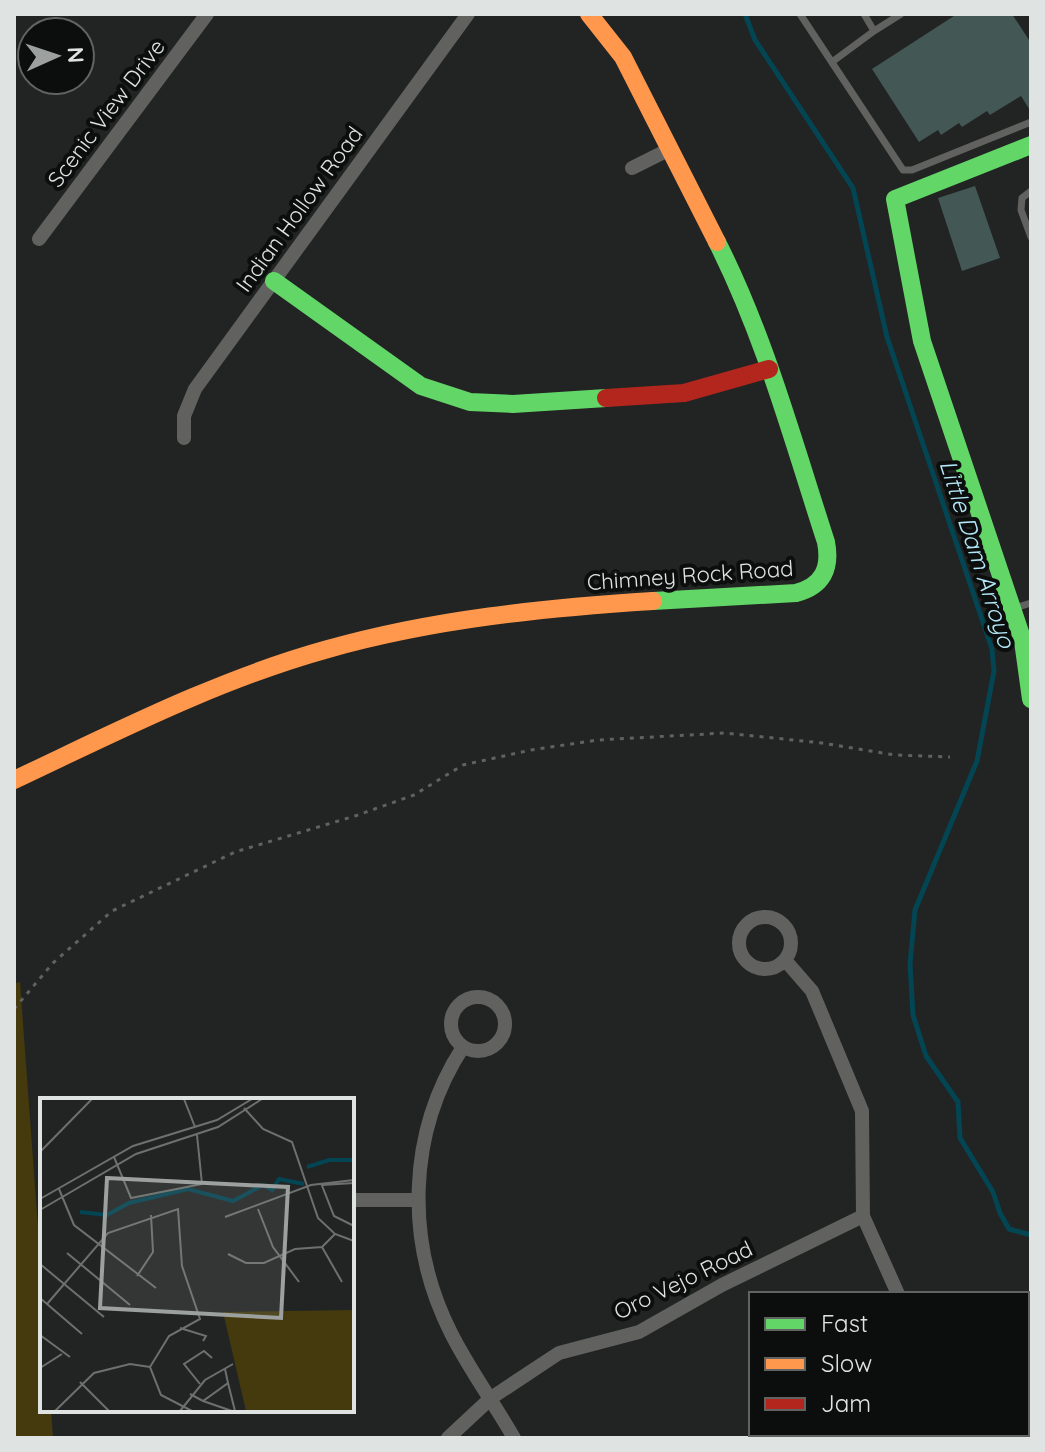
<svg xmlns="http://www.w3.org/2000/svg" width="1045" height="1452" viewBox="0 0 1045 1452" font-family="Quicksand,sans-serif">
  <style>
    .green { fill: #443a0d }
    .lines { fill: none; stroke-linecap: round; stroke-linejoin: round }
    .stream { stroke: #034553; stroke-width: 5 }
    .building { fill: #435755 }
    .path { stroke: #606160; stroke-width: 3; stroke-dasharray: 4 6; stroke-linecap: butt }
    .lane { stroke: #616160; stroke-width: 7 }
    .street { stroke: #616160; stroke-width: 14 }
    .fast { stroke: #63d668; stroke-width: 18 }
    .slow { stroke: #ff974d; stroke-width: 18 }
    .jam { stroke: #b3261e; stroke-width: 18 }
    .labels { text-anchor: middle; stroke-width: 8; stroke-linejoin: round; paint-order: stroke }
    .street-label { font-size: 22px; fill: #dfe3e1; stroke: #0b0e0c }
    .water-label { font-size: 24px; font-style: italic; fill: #b3e7f8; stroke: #0b0e0c }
    .inset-river { fill: none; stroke: #034553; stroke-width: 4 }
    .inset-road { fill: none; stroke: #6d706e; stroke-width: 2 }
    .view { fill: #9ca09e; fill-opacity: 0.15; stroke: #9ca09e; stroke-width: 4 }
    .inset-edge { fill: none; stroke: #dfe3e1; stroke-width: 4 }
  </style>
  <rect width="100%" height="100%" fill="#212422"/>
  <!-- green -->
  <path class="green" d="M 20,982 L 42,1282 L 42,1410 L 51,1410 L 53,1438 L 14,1438 L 14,984 Z"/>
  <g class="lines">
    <!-- stream -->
    <path class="stream" d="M 745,14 L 755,40 L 853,188 L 887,337 L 992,649 L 994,671 L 977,761 L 915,910 L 910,964 L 913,1015 L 926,1056 L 958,1102 L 960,1138 L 993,1192 L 1000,1213 L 1009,1229 L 1031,1235
      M 1027,1313 L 1031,1313
      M 1027,1336 L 1031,1339"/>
  </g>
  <!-- building -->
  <path class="building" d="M 957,14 L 1012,14 L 1031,43 L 1031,112 L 1021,96 L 990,115 L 987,111 L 962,127 L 959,123 L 941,135 L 938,130 L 919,142 L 872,69 Z
    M 975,186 L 1000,258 L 962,271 L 938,198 Z"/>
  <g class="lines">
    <!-- path -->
    <path class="path" d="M 14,1009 L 53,963 L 112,911 L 235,852 L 355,816 L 414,795 L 463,765 L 531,750 L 598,740 L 725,733 L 822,743 L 895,755 L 950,757"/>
    <!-- lane -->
    <path class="lane" d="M 800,14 L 903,170 L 912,170 L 1031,122
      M 874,31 L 901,14
      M 832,62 L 874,31 L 864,14
      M 1031,191 L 1022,198 L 1021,210 L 1031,237
      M 1015,608 L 1031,603"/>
    <!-- street -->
    <path class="street" d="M 632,168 L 670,149
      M 39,239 L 207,14
      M 184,438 L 184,416 L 195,389 L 468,14
      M739 943a26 26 0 1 1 52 0a26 26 0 1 1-52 0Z
      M 785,960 L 812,991 L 862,1111 L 863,1216 L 898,1294
      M451 1024a27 27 0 1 1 54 0a27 27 0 1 1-54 0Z
      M 463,1047 C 407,1133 405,1242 451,1333 C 469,1369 494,1403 514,1438
      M 352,1200 L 418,1200
      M 448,1438 L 491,1398 L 559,1353 L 639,1332 L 722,1285 L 863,1216
      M 977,1438 L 982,1435"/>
    <!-- fast -->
    <path class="fast" d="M 1031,145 L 895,199 L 922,341 L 1023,641 L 1031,699
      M 274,281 L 421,386 L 470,402 L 513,404 L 606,398
      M 653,601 L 796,593 C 823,586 831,568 826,542 C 793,441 765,337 717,242"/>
    <!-- slow -->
    <path class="slow" d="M 589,14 L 623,57 L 717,242
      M 14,780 C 116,732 219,679 328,649 C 434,619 544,608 653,601"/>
    <!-- jam -->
    <path class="jam" d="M 606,398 L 684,393 L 769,369"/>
  </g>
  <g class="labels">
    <!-- street labels -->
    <g class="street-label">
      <text transform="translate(106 113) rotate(-53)" y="8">Scenic View Drive</text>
      <text transform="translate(299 209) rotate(-54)" y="8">Indian Hollow Road</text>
      <text transform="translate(690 575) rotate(-4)" y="8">Chimney Rock Road</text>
      <text transform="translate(683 1280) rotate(-26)" y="8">Oro Vejo Road</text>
    </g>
    <!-- water labels -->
    <g class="water-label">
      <text transform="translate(977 554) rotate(72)" y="8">Little Dam Arroyo</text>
    </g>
  </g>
  <!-- overview -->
  <g transform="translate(40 1098)">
    <rect width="314" height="314" fill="#212422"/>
    <path d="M 314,212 L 314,313 L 206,313 L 183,214 Z" fill="#443a0d"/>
    <path class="inset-river" d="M 267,69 L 289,62 L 314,62M 40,114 L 67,117 L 89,105 L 148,91 L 193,103 L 223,87 L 232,92 L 239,81 L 264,86"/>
    <path class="inset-road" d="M 144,1 L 155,29M 204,10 L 223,31 L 252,44 L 278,120 L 295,136 L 314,143M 0,54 L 52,1M 74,59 L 91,100 L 162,86 L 157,37M 281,85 L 294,118 L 314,128M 282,87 L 314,85M 19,91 L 34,127 L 116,190M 0,101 L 93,48 L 177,22 L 212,1M 218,111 L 233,149 L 259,184M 0,112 L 96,56 L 178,29 L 222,1M 185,119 L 271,87 L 314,82M 282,149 L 302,184M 27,155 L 90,207M 194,159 L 188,156 L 206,165 L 224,165 L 255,151 L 282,149 L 295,136M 0,166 L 64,219M 97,178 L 113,154 L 111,117M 0,200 L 42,236M 7,206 L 68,135 L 138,111 L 142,168 L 160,221 L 129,238 L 110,269 L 121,297 L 152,313M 140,230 L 166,238 L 163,243M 0,237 L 30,259M 0,270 L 22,256M 40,284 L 69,313M 188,285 L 195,313M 160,286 L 144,266 L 164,253 L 172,260M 150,296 L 163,303 L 188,285 L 185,271M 163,303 L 192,313M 15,313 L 54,275 L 90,266 L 110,269M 140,313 L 165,282 L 193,266"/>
    <path class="view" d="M 67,80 L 248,89 L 241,220 L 60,210 Z"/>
    <rect width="314" height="314" class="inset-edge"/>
  </g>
  <!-- border -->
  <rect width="1045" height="1452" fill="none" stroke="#dfe3e1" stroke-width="32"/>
  <!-- legend -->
  <rect x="749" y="1292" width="280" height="144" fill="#0b0e0c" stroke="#606361" stroke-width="2"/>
  <rect x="765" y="1318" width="40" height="12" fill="#63d668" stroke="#606361" stroke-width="2"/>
  <text x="821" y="1332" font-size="24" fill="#dfe3e1">Fast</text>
  <rect x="765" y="1358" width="40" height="12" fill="#ff974d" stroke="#606361" stroke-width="2"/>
  <text x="821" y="1372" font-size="24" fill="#dfe3e1">Slow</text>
  <rect x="765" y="1398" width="40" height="12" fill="#b3261e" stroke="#606361" stroke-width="2"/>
  <text x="821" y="1412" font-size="24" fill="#dfe3e1">Jam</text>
  <!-- north arrow -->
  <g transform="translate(56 56) rotate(87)"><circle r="38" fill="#0b0e0c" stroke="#606361" stroke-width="2"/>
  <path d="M0-6L14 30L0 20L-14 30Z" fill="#9ca09e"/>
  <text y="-12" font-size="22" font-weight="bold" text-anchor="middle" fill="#dfe3e1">N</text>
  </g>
</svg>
